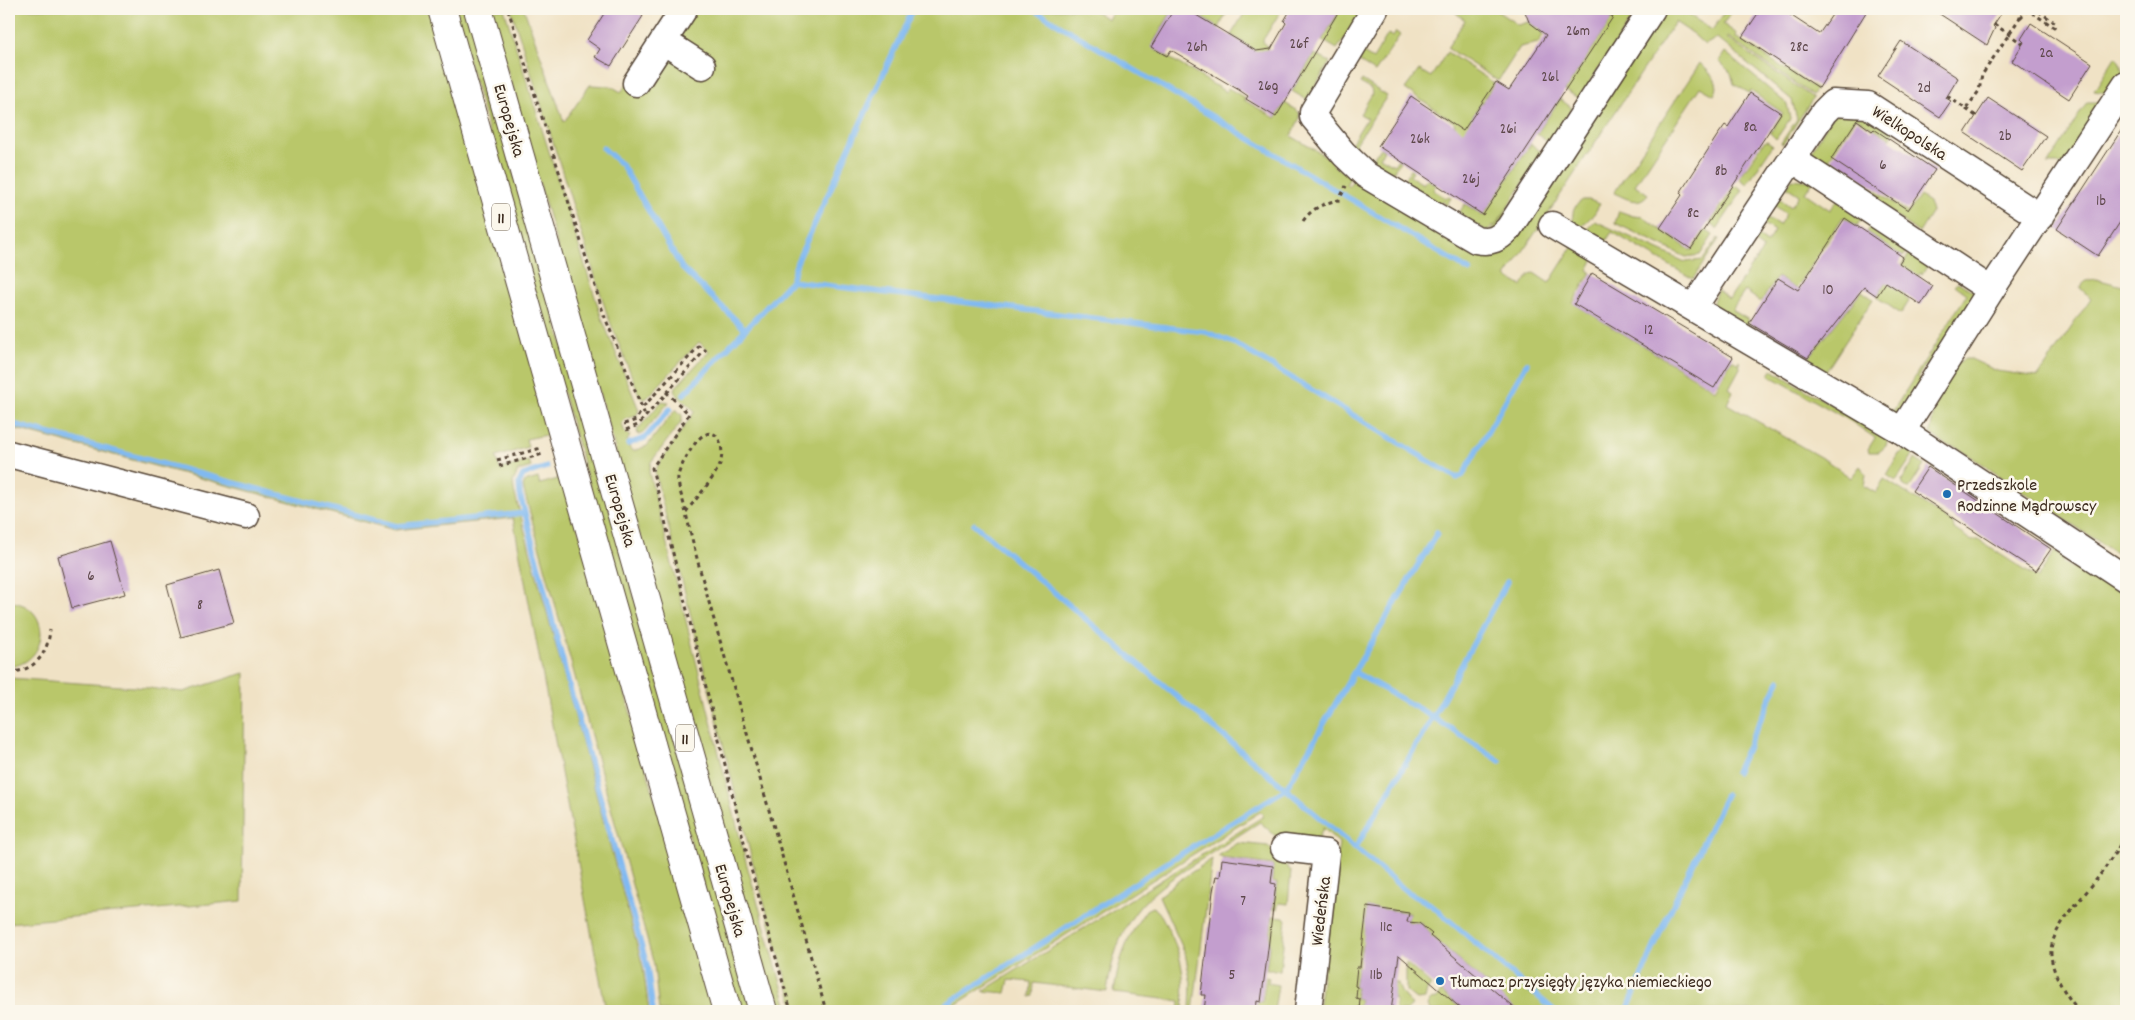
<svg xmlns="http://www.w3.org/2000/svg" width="2135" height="1020" viewBox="0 0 2135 1020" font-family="Dekko,sans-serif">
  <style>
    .green { fill: #b9c76a; stroke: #7a7844 }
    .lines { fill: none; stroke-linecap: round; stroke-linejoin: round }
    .stream { stroke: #80b9f1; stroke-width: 5.5 }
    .building { fill: #c39ece }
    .minor-casing { stroke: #564637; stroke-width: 29 }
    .major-casing { stroke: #564637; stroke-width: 30 }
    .path { stroke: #564637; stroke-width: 3; stroke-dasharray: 4 4; stroke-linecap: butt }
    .minor { stroke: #fff; stroke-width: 26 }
    .major { stroke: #fff; stroke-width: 28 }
    .poi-dot { fill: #1f6fb2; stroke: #fbf7ec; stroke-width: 2 }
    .labels { text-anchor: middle; stroke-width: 5; stroke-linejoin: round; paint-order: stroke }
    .number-label { font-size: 15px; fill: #5d474a }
    .shield { fill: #fbf7ec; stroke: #75685c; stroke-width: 1 }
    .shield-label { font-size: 16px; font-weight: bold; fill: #3b2a1e }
    .street-label { font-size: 18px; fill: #3b2a1e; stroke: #fbf7ec }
    .poi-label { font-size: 18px; fill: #3b2a1e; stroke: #fbf7ec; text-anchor: start }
  </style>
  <rect width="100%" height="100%" fill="#fbf7ec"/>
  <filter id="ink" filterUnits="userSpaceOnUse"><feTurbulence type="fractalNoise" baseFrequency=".02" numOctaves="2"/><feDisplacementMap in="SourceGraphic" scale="10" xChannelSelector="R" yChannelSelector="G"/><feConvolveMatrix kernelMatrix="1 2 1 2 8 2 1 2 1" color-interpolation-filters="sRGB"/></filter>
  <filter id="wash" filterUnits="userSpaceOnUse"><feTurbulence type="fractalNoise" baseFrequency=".0096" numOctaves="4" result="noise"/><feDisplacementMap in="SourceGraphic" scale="20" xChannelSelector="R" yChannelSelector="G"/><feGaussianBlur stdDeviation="1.12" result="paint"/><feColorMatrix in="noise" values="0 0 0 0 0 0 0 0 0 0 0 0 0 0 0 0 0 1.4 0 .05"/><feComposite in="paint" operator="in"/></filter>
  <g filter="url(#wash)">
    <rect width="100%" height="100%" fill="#f0e2c5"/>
    <!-- green -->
    <path class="green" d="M 9,9 L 431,9 L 715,1011 L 659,1011 L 654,965 L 523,487 L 525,482 L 538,478 L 540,484 L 558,479 L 546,435 L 526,439 L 528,447 L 496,457 L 500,469 L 529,461 L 531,467 L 518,471 L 513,482 L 514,491 L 643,967 L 649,1011 L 606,1011 L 513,518 L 395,530 L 9,427 Z
      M 454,9 L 467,9 L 752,1011 L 739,1011 Z
      M 490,9 L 504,9 L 601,316 L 639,410 L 636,416 L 625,419 L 622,424 L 625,433 L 630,436 L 627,441 L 630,449 L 633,451 L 647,446 L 676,409 L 682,415 L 682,421 L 651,462 L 649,472 L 746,862 L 789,1011 L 775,1011 Z
      M 511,9 L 524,9 L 564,122 L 590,85 L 611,86 L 621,92 L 630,80 L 679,40 L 692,9 L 1091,9 L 1108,19 L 1114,9 L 1173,9 L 1151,47 L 1226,92 L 1228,88 L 1245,98 L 1244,100 L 1275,118 L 1285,103 L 1299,112 L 1300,118 L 1291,136 L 1329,158 L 1335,167 L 1350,176 L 1346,185 L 1349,186 L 1354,178 L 1477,250 L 1661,9 L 1684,9 L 1683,11 L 1712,30 L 1727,9 L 1734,9 L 1723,24 L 1737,34 L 1736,37 L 1816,89 L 1812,95 L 1728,37 L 1728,39 L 1813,98 L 1783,144 L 1781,143 L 1797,119 L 1792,100 L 1717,38 L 1705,45 L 1693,34 L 1675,22 L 1506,277 L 1522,286 L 1530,274 L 1534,273 L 1549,283 L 1573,246 L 1594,259 L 1588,270 L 1591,272 L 1573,303 L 1715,390 L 1732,360 L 1737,363 L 1739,361 L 1740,368 L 1729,388 L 1733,391 L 1727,404 L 1827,461 L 1851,478 L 1860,466 L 1866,474 L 1864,486 L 1876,493 L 1884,479 L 1953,523 L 1954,529 L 1972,541 L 1978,540 L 2037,578 L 2055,551 L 2064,557 L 2062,562 L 2073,569 L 2077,564 L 2126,595 L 2126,1011 L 1513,1011 L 1515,1009 L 1431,936 L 1432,934 L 1420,923 L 1408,922 L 1409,913 L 1367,907 L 1364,945 L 1362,945 L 1354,986 L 1357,987 L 1355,998 L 1360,999 L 1358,1011 L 1318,1011 L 1339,843 L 1323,828 L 1318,840 L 1281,841 L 1260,822 C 1240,834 1221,847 1202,859 C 1142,896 1117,919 1107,992 L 1034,983 L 1033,996 L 1030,997 L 1031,982 L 1009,980 L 1006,993 L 983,991 L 1264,816 L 1260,812 L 946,1011 L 795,1011 L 752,860 L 655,473 L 657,467 L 695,411 L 675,393 L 674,389 L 709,351 L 699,342 L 647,398 L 644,399 L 640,397 L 607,314 Z
      M 1187,9 L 1228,9 L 1228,10 L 1219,28 Z
      M 1247,9 L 1282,9 L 1263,40 L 1264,44 L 1268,47 L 1262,57 L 1243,45 L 1244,43 L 1231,35 Z
      M 1341,9 L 1366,9 L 1337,49 L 1322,40 Z
      M 1455,9 L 1494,9 L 1518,25 L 1528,22 L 1545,32 L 1538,43 L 1520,47 L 1498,81 L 1447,48 L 1465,20 L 1456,13 Z
      M 1601,9 L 1630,9 L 1630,21 L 1580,97 L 1578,98 L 1565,90 L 1613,17 Z
      M 1396,32 L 1400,35 L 1375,72 L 1358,61 L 1363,53 L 1373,59 L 1388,34 L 1393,37 Z
      M 1447,52 L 1494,83 L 1473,116 L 1476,134 L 1457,134 L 1454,122 L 1405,89 L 1419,70 L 1431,77 Z
      M 1725,52 L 1787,104 L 1790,119 L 1776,139 L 1770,133 L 1783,113 L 1751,91 L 1749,93 L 1734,84 L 1731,73 L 1719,61 Z
      M 1314,54 L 1330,62 L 1307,100 L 1292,91 Z
      M 2115,57 L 2119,61 L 2123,73 L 2108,93 L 2094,91 Z
      M 1700,63 C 1708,72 1723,82 1714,95 L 1700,87 L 1635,185 L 1648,194 C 1638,207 1626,198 1614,193 Z
      M 1362,80 L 1387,96 L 1352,150 L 1349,147 L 1367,118 L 1360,114 L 1372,94 L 1371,89 L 1360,83 Z
      M 1560,99 L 1572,108 L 1552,141 L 1549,142 L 1537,134 Z
      M 2087,102 L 2105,102 L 2064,164 L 2048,164 Z
      M 1853,111 L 1895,130 L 1890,138 L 1856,118 L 1829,159 L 1908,213 L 1920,196 L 1929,202 L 1932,212 L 1919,233 L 1813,157 L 1812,150 L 1833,115 Z
      M 1767,141 L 1773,145 L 1747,184 L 1741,180 L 1740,177 L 1764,142 Z
      M 1531,144 L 1543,153 L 1496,225 L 1486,231 L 1458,214 L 1465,204 L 1483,216 Z
      M 1380,148 L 1384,150 L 1380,157 L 1394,165 L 1398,159 L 1400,161 L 1393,172 L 1390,171 L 1388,173 L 1370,165 L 1370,161 Z
      M 1411,169 L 1413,171 L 1410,176 L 1423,184 L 1427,179 L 1436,185 L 1433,190 L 1446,198 L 1448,196 L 1451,198 L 1446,206 L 1443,201 L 1439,205 L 1403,181 Z
      M 1792,179 L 1813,181 L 1805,193 L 1830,210 L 1839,198 L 1864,214 L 1857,226 L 1843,217 L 1796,289 L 1777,277 L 1761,302 L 1745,291 L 1732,310 L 1749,320 L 1747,324 L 1761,334 L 1714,309 L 1713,302 L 1717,290 L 1729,299 L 1763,249 L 1751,240 L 1755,234 L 1767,243 L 1774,231 L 1762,223 L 1766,217 L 1779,225 L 1786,214 L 1774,205 L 1779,198 L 1791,207 L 1799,195 L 1787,187 Z
      M 1737,186 L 1743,190 L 1717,229 L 1711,225 L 1711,222 L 1734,187 Z
      M 1583,200 L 1589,200 L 1600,204 L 1594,214 L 1577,231 C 1571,220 1570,207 1583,200 Z
      M 1619,211 L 1633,216 L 1643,217 L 1690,250 L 1692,250 L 1704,232 L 1707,231 L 1713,235 L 1700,255 L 1686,257 L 1615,223 Z
      M 1595,221 L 1685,262 L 1703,260 L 1718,238 L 1719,239 L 1693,279 L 1612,232 L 1602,247 L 1582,234 Z
      M 1874,221 L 1911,245 L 1903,257 L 1866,232 Z
      M 1914,247 L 1932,259 L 1922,274 L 1920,273 L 1904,296 L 1909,301 L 1901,314 L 1878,298 L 1877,296 L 1891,276 L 1894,277 Z
      M 2096,279 L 2126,287 L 2126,560 L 1958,448 L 1946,445 L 1930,433 L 1937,397 L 1957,363 L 1965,359 L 1971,359 L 1997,371 L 2038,377 L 2091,298 L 2080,288 C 2084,281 2088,280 2096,279 Z
      M 1958,282 L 1976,293 L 1931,369 L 1925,365 L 1918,377 L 1924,381 L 1907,399 L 1898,413 L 1894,414 L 1879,404 L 1880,403 L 1893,411 L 1967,294 L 1955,285 Z
      M 1862,291 L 1873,299 L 1825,373 L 1806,361 Z
      M 1772,370 L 1879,433 L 1882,428 L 1888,437 L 1886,446 L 1879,452 L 1869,452 L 1868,449 L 1875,438 L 1852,422 L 1769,375 Z
      M 662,401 L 669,402 L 643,433 L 638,435 L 637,430 Z
      M 1909,448 L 1917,449 L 1896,481 L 1887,475 L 1899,454 Z
      M 1915,459 L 1924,465 L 1909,489 L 1903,485 L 1902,480 Z
      M 9,602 C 51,603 52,662 9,667 Z
      M 245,673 L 242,901 L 9,923 L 9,678 L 148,688 L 183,692 Z
      M 1238,843 L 1268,846 L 1291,871 L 1288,904 L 1279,903 L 1277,909 L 1273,909 L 1277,883 L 1272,882 L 1273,865 L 1222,858 L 1218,856 Z
      M 1212,859 L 1193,1011 L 1190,1011 L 1191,983 L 1185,953 L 1159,896 L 1175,883 Z
      M 1152,907 C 1159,910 1163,918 1166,925 C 1183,956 1185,977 1183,1011 L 1179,1011 L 1180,1001 L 1114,993 C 1118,961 1127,937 1146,910 Z
      M 1273,916 L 1284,917 L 1286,920 L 1280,970 L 1266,970 Z
      M 1406,963 L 1431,985 L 1427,990 L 1425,999 L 1417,1000 L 1406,991 Z
      M 1266,977 L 1269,978 L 1268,983 L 1278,985 L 1274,1011 L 1256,1011 L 1257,1002 L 1262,1002 Z
      M 1394,983 L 1398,983 C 1401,996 1406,997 1412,1006 L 1406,1011 L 1395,1011 L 1396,1000 L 1393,999 Z
      M 1441,992 L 1464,1011 L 1430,1011 L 1428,1006 L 1430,1000 L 1436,999 Z"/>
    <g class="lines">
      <!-- stream -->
      <path class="stream" d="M 1033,9 L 1340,193
        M 603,148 L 622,165 L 682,268 L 745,329
        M 1344,195 L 1470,271
        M 791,281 L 1206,332 L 1234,343 L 1457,478 L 1463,475 L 1527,363
        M 684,394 L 791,281 L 797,262 L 913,9
        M 9,423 L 397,526 L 525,513
        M 628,444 L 645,438 L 670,409
        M 547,467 L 523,475 L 519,483 L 520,494 L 569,685 L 647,966 L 653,1011
        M 974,524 L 1406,891 L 1430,904 L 1555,1011
        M 1354,672 L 1433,717 L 1500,761
        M 1736,772 L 1779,680
        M 1356,847 L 1433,717 L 1507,582
        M 936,1011 L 1168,862 L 1286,789 L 1354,672 L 1437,533
        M 1627,1011 L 1662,928 L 1726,795"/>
    </g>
    <g id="blocks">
      <!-- building -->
      <path class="building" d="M 607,9 L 632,9 L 643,16 L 611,66 L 595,57 L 600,49 L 587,40 Z
        M 1174,9 L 1186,9 L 1256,51 L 1271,49 L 1286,23 L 1284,21 L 1291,9 L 1340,9 L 1276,117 L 1246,99 L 1248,96 L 1239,90 L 1171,50 L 1167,56 L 1151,47 Z
        M 1524,9 L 1600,9 L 1613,17 L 1483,215 L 1378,146 L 1411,96 L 1463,131 L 1496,82 L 1509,90 L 1546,35 L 1529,22 Z
        M 1761,9 L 1781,9 L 1819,34 L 1836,9 L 1868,9 L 1819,88 L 1742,37 Z
        M 1932,9 L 2004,9 L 1993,26 L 1995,28 L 1987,45 Z
        M 2031,23 L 2092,63 L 2069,99 L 2012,61 L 2024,42 L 2021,39 Z
        M 1901,41 L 1958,78 L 1946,98 L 1951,101 L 1940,117 L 1878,76 Z
        M 1750,93 L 1781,113 L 1691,249 L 1660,228 L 1682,195 L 1680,193 L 1717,136 L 1725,125 L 1728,127 Z
        M 1988,98 L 2046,136 L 2022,171 L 1965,133 Z
        M 1857,120 L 1872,131 L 1874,129 L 1935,170 L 1908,210 L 1831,159 Z
        M 2126,123 L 2126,213 L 2098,256 L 2057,229 Z
        M 1845,218 L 1903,257 L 1899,263 L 1933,286 L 1921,305 L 1886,282 L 1877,296 L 1864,287 L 1808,358 L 1749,323 L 1778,278 L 1798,290 Z
        M 1592,273 L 1733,357 L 1714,388 L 1574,304 Z
        M 1928,467 L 2051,549 L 2036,571 L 1912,491 Z
        M 110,541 L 125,594 L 72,608 L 58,556 Z
        M 219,570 L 234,623 L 181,637 L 167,585 Z
        M 1222,859 L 1273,866 L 1271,883 L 1276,884 L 1266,965 L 1261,1002 L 1257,1001 L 1256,1011 L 1204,1011 L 1206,995 L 1201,995 L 1213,891 L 1216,876 L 1220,877 Z
        M 1367,907 L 1409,913 L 1407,922 L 1419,923 L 1432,934 L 1430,936 L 1518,1011 L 1464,1011 L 1399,955 L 1391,1011 L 1359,1011 L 1360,999 L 1356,998 L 1357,987 L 1355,986 L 1357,967 L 1360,967 Z"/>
    </g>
  </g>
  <g filter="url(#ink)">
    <use href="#blocks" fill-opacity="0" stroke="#564637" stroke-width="1"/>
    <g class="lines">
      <defs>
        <path id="minor" d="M 1375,9 L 1313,112 L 1313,117 L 1344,154 L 1366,175 L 1476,240 C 1491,243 1499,239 1509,228 L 1652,9
          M 663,41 L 702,66
          M 636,83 L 684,9
          M 1552,225 L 1902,431 L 1991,290 L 2126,85
          M 1991,290 L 1792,159 L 1824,112 L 1833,103 L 1868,105 L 2040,217
          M 1693,308 L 1792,159
          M 1902,431 L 2126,579
          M 9,454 L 246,516
          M 1284,848 L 1326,853 L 1308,1011"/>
        <path id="major" d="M 442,9 L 727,1011
          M 478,9 L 763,1011"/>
      </defs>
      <!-- minor casing -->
      <use href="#minor" class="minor-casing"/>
      <!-- major casing -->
      <use href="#major" class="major-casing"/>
      <!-- path -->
      <path class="path" d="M 508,9 L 604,315 L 645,415
        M 2122,9 L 2126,12
        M 2020,18 L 2028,10 L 2054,27 L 2056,23 L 2035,9
        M 1994,24 L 2023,44
        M 1947,96 L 1966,109 L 1979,91 L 1982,75 L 2019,19 L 2023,9
        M 1966,109 L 1976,116
        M 1303,221 C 1312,208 1324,203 1339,200 L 1346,186
        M 666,392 L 689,414 L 652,468 L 749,862 L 791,1011
        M 643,407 L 701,344
        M 624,424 L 636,420 L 640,413
        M 626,430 L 638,425 L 706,349
        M 497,460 L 541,448
        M 499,466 L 543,454
        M 686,512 C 697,497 711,483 719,466 C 725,456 722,426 704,435 C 696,438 680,466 678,476 C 677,485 683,499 685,509 C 700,576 721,643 740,709 C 769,810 798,911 826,1011
        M 9,672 C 34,672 48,654 50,630
        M 2080,1011 C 2066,997 2050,971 2051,950 C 2053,925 2085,896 2099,876 C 2109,863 2118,849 2126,834"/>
      <!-- minor -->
      <use href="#minor" class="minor"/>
      <!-- major -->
      <use href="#major" class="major"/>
    </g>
  </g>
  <!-- markers -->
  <g class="poi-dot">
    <circle cx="1947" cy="494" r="5"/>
    <circle cx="1440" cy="981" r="5"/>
  </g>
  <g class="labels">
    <!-- number labels -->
    <g class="number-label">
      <text x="1578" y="35">26m</text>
      <text x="1299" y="48">26f</text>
      <text x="1197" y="51">26h</text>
      <text x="1799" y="51">28c</text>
      <text x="2046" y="57">2a</text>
      <text x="1550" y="81">26l</text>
      <text x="1268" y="90">26g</text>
      <text x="1924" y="92">2d</text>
      <text x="1750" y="131">8a</text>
      <text x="1508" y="133">26i</text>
      <text x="2005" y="140">2b</text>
      <text x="1420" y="143">26k</text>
      <text x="1883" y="169">6</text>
      <text x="1721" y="175">8b</text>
      <text x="1471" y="183">26j</text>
      <text x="2101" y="205">1b</text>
      <text x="1693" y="217">8c</text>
      <text x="1828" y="294">10</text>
      <text x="1649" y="334">12</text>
      <text x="91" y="580">6</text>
      <text x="200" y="609">8</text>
      <text x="1243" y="905">7</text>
      <text x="1386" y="931">11c</text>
      <text x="1232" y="979">5</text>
      <text x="1376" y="979">11b</text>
    </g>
    <!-- shield labels -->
    <g class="shield">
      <rect x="492" y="203.5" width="18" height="27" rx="4"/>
      <rect x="676" y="724.5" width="18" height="27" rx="4"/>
    </g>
    <g class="shield-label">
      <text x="501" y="223">11</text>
      <text x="685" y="744">11</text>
    </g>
    <!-- street labels -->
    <g class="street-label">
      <text transform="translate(510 120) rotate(74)" y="6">Europejska</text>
      <text transform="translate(1910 132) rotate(33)" y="6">Wielkopolska</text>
      <text transform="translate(621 510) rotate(74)" y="6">Europejska</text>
      <text transform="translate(731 900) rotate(74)" y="6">Europejska</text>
      <text transform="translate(1320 911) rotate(-83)" y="6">Wiedeńska</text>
    </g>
    <!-- poi labels -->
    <g class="poi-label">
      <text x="1957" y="490">Przedszkole<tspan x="1957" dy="21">Rodzinne Mądrowscy</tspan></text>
      <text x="1450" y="987">Tłumacz przysięgły języka niemieckiego</text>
    </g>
  </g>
  <!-- margin -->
  <rect width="2135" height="1020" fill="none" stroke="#fbf7ec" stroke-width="30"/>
</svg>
